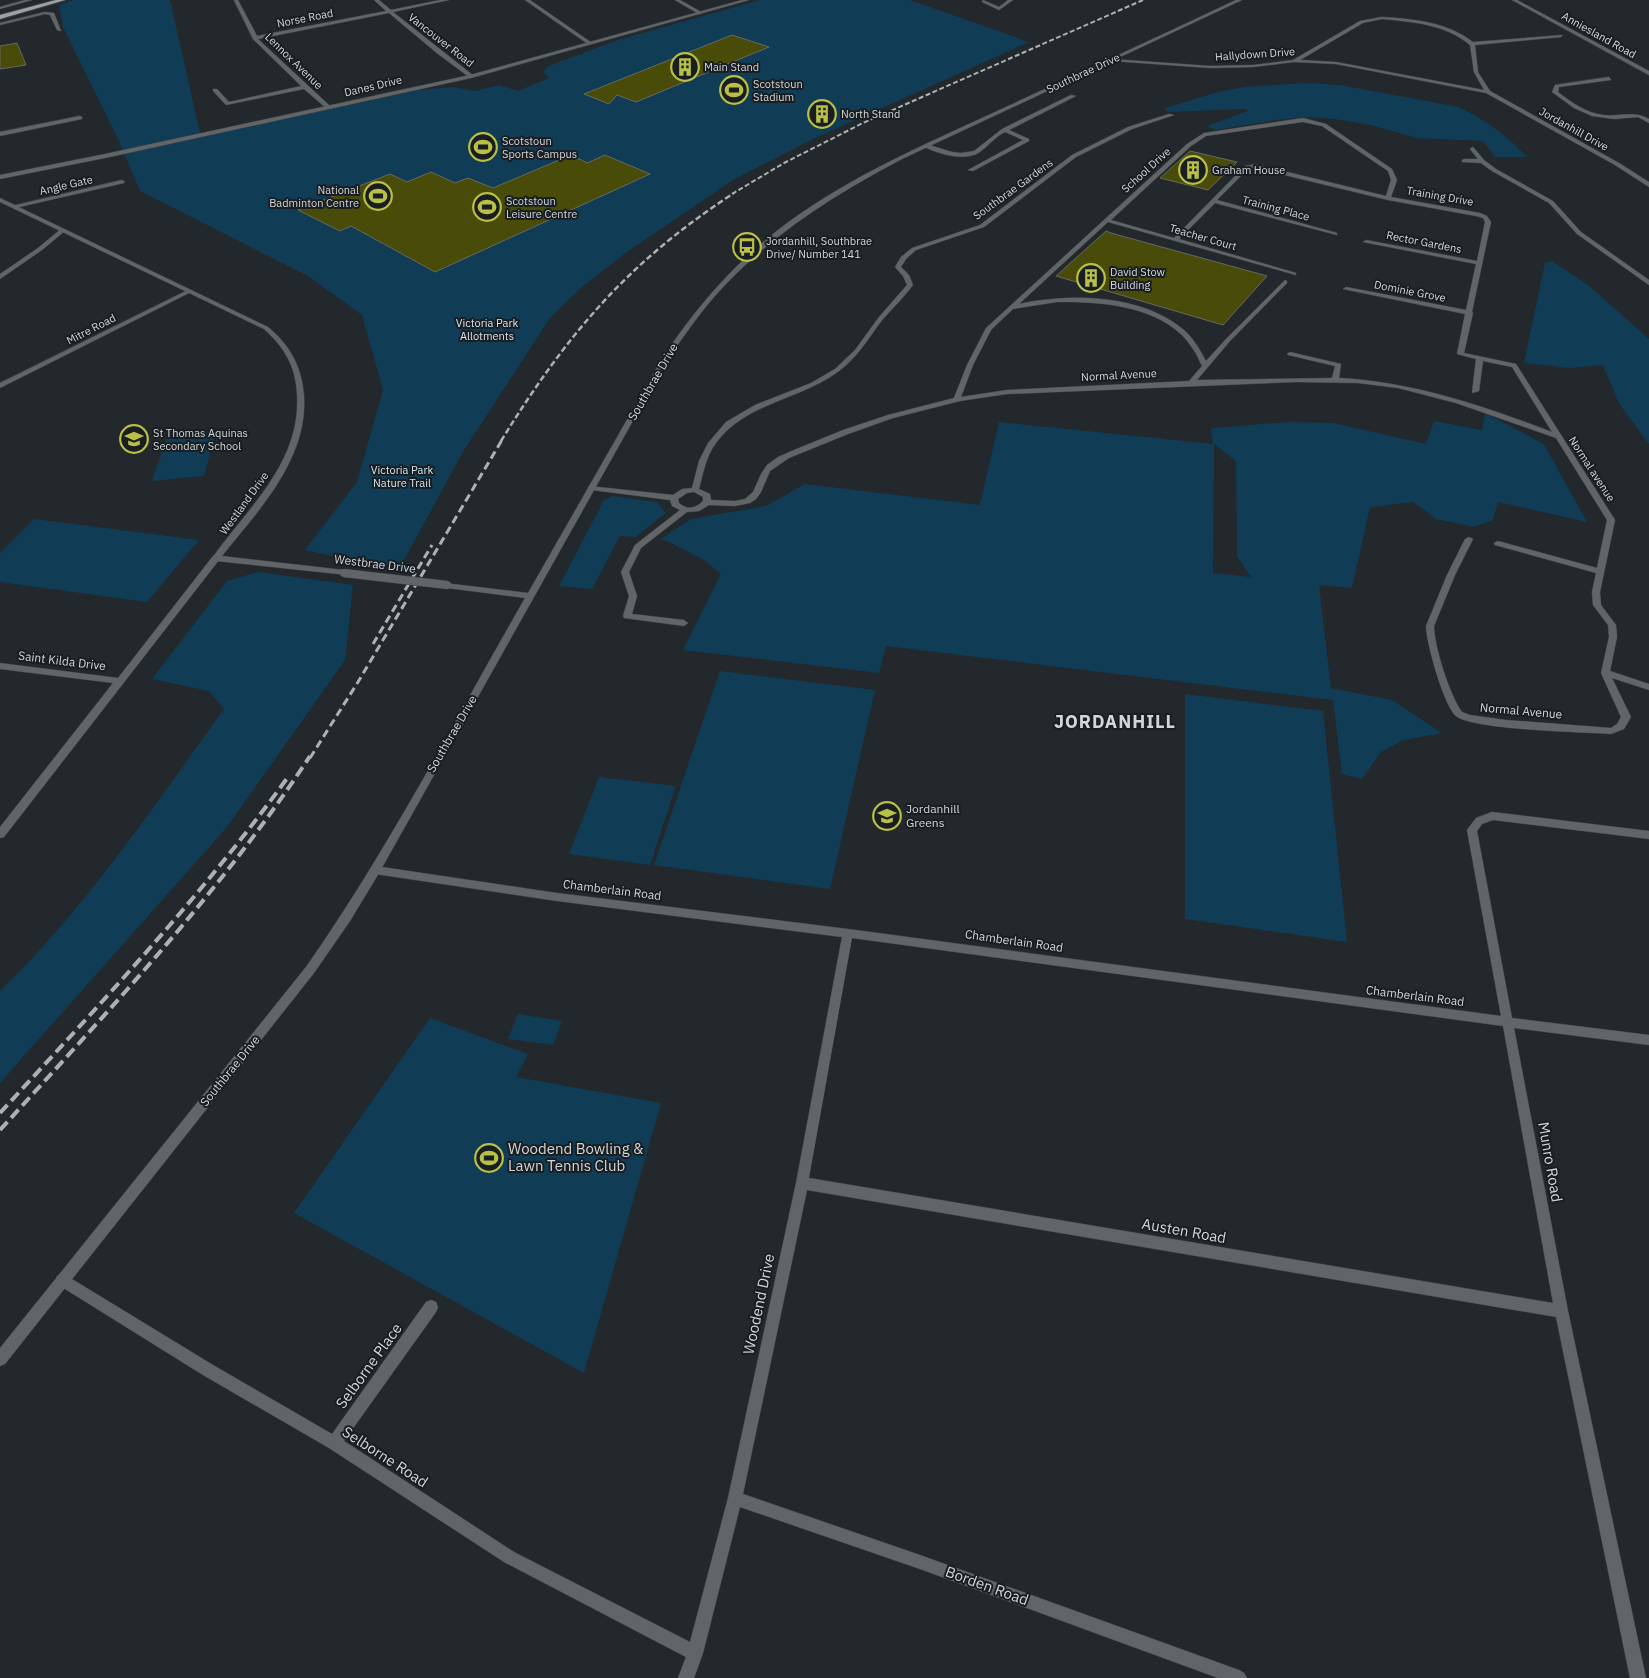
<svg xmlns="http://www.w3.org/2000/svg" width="1649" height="1678" viewBox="0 0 1649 1678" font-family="'IBM Plex Sans',sans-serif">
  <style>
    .green { fill: #103d55; fill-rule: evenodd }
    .building { fill: #494b08; stroke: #676861 }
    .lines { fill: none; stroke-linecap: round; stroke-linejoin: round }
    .minor-casing { stroke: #3e4448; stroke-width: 1 }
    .tertiary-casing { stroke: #3e4448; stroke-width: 1 }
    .primary-casing { stroke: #3e4448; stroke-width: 2 }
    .minor { fill: #626567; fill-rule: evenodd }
    .tertiary { fill: #626567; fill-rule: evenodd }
    .primary { fill: #9da3a7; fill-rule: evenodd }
    .rail-far3 { stroke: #acb1b3; stroke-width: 2; stroke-dasharray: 5 2.5; stroke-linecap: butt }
    .rail-far2 { stroke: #acb1b3; stroke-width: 2.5; stroke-dasharray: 6 3; stroke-linecap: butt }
    .rail-far1 { stroke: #acb1b3; stroke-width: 3; stroke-dasharray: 8 4.5; stroke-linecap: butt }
    .rail { stroke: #acb1b3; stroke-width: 4; stroke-dasharray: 11 5.5; stroke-linecap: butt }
    .tertiary-bridge-casing { stroke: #3e4448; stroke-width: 9; stroke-linecap: butt }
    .tertiary-bridge { stroke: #626567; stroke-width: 8 }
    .labels { text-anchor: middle; stroke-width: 4; stroke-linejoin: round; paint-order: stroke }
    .far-street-label { font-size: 11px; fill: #d2d6d8; stroke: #191e22 }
    .far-poi-label { font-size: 11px; fill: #d2d6d8; stroke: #191e22; text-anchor: start }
    .far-park-label { font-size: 11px; fill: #d1e4f1; stroke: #191e22 }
    .street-label { font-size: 12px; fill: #d2d6d8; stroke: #191e22 }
    .poi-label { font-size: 12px; fill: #d2d6d8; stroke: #191e22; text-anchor: start }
    .near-poi-label { font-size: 15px; fill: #d2d6d8; stroke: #191e22; text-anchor: start }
    .near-street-label { font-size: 15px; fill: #d2d6d8; stroke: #191e22 }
    .district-label { font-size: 18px; font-weight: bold; letter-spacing: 1px; fill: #d2d6d8; stroke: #191e22 }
  </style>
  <rect width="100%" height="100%" fill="#22282c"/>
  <!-- green -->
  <path class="green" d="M 73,0 L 170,0 L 201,137 L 419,90 L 453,87 L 475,91 L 499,85 L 518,91 L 549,78 L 543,72 L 548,66 L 618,40 L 760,0 L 910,0 L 1029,42 L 811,140 L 733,180 L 627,252 L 582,287 L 550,318 L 464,450 L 398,571 L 305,550 L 357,482 L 383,390 L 362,315 L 308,276 L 140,191 L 118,139 L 63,27 L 59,5 Z
    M 1307,83 L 1340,85 L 1459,107 C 1485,120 1507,135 1527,157 L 1495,157 L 1483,141 L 1417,138 L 1371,125 L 1334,119 L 1306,117 L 1276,120 L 1215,130 L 1207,126 L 1248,111 L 1246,109 L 1168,112 L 1165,108 L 1218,92 L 1244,87 Z
    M 1552,261 L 1588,285 L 1649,339 L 1649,444 L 1620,405 L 1603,365 L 1570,368 L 1524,363 L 1545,263 Z
    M 1485,413 L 1544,444 L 1587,522 L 1498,502 L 1493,520 L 1474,527 L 1436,519 L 1413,502 L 1370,507 L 1352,588 L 1319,585 L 1331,688 L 1392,700 L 1442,733 L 1404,740 L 1381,752 L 1362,779 L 1342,774 L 1333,700 L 886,646 L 879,673 L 683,650 L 721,574 L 704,560 L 665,540 L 659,540 L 691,519 L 766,506 L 805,484 L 980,505 L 999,422 L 1213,444 L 1211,428 L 1290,422 L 1333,423 L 1426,444 L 1434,421 L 1482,430 ZM 1214,444 L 1236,461 L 1237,556 L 1251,577 L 1213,573 Z
    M 216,431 L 204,476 L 152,481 L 168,434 Z
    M 613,496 L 657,502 L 666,513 L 635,537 L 620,536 L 592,589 L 559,586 L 604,500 Z
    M 34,519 L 199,540 L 147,602 L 0,582 L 0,553 Z
    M 258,572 L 353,585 L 345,660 L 227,827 L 0,1083 L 0,991 C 86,908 154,806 224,709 L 209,691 L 152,679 L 227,581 Z
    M 720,671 L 875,690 L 830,889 L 654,865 Z
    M 1185,694 L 1323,711 L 1347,942 L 1185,919 Z
    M 599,777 L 676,786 L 650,865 L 569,854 Z
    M 518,1014 L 562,1021 L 553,1045 L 508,1039 Z
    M 430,1018 L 528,1054 L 516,1077 L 661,1103 L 584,1373 L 294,1213 Z"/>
  <!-- building -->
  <path class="building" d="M 732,35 L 769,47 L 636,102 L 617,95 L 609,104 L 584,94 Z
    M 17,43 L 26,65 L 0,69 L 0,46 Z
    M 1190,151 L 1237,162 L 1208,190 L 1160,178 Z
    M 605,155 L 650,174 L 435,272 L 351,226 L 340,231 L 298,210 L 390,174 L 407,182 L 431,172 L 455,183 L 468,178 L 493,188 L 564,158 L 580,159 L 587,163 Z
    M 1106,231 L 1111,233 L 1267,276 L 1223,325 L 1056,276 Z"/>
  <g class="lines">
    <defs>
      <path id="minor" d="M 25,0 L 32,0 L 0,9 L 0,7 Z
        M 234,0 L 238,0 L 257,36 L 386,11 L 374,0 L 379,0 L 391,10 L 440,0 L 449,0 L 393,12 L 474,76 L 469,77 L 438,54 L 389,13 L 258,39 L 330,106 L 330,108 L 326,108 L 304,89 L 226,105 L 213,91 L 213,89 L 217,89 L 229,102 L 301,86 L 253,39 Z
        M 525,0 L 530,0 L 592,43 L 588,44 Z
        M 675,0 L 680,0 L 703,13 L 699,14 Z
        M 983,0 L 999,7 L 1008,0 L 1013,0 L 999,10 L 982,2 Z
        M 45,12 L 54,13 L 61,31 L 57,30 L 50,15 L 45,14 L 0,25 L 0,23 Z
        M 1382,17 C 1414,19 1447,22 1473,42 L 1563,35 L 1561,37 L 1475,45 L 1478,72 L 1490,91 L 1619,163 L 1649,182 L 1649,187 L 1615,165 L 1486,93 L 1336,64 L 1294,62 L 1253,67 L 1210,68 L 1112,61 L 1110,60 L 1112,59 L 1210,66 L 1253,65 L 1293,60 L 1360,21 ZM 1382,19 C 1413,22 1445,24 1470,45 L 1474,72 L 1484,90 L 1336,62 L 1300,60 L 1363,23 Z
        M 1609,77 L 1611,80 L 1559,87 L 1558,92 C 1571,102 1586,113 1603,115 C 1620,117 1634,110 1649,119 L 1649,123 L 1638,117 L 1614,119 L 1592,116 L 1574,108 L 1552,92 L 1555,85 Z
        M 1071,95 L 1076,96 L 1009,130 L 1029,139 L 1029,141 L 973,171 L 968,170 L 1023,140 L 1005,132 C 995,137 989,145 980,152 C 965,162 937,154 923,146 L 926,144 L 952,152 L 961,153 L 974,151 L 1002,129 Z
        M 1169,114 L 1174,115 L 1132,129 L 1076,157 L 984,227 L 916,250 L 906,259 L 901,267 L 909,275 L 913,285 C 904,297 893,308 883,319 C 869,337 858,357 839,371 C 801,400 746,402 716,443 C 706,456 703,474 699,489 L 710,494 L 711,500 L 735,501 L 745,499 L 753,492 L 761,474 L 767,465 L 778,457 L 794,450 L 843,430 L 888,415 L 954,398 L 967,365 L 986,328 L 1187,144 L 1204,133 L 1303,118 L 1326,124 L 1392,169 L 1397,180 L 1391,197 L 1480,213 L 1487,216 L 1491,222 L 1472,312 L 1473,313 L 1464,353 L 1516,364 L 1615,520 L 1600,592 L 1601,605 L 1616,625 L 1617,637 L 1610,671 L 1649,684 L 1649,690 L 1612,678 L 1631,717 L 1624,729 L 1611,734 C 1584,732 1473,730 1456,716 C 1444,706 1426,642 1426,626 L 1447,575 L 1465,539 L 1469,537 L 1473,539 L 1455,575 L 1434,626 C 1434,646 1450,696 1462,712 L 1470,715 L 1506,720 L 1611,728 L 1617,724 L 1621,717 L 1601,673 L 1609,637 L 1608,625 L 1593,605 L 1592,592 L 1596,573 L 1495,545 L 1494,543 L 1498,541 L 1597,568 L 1607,520 L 1556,438 L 1456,403 L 1398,388 L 1358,383 L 1296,382 L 1007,394 L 960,401 L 893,418 L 848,434 L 789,458 L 770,471 L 761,492 L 756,499 L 750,503 L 735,506 L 709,505 L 699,511 L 687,512 L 641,548 L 629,572 L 637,596 L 632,614 L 684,620 L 688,623 L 684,626 L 624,618 L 623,616 L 629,596 L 621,572 L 635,545 L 680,510 L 672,506 L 670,500 L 592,490 L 588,488 L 589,486 L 673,495 L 682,489 L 692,488 L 699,461 L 708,443 L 726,422 L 755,405 L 811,383 L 835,369 L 855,350 L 879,317 L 907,285 L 903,276 L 895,267 L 901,257 L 912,248 L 980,225 L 1072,155 L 1128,127 ZM 1303,122 L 1322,126 L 1388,171 L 1391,180 L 1386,196 L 1255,164 L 1245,166 L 1174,238 L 1111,220 L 1191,146 L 1206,136 ZM 1249,168 L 1255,168 L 1388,200 L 1476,216 L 1483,218 L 1485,222 L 1477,261 L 1366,240 L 1363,242 L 1476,264 L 1466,310 L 1346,287 L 1343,289 L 1465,314 L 1457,354 L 1476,359 L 1472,393 L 1479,391 L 1483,361 L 1512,367 L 1552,432 C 1483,406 1414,382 1339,378 L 1341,364 L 1290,352 L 1287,354 L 1288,355 L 1335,366 L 1332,378 L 1197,380 L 1230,341 L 1287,283 L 1287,281 L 1285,280 L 1226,339 L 1206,361 C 1200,350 1194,339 1184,330 C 1141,294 1071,293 1019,304 L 1108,222 L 1296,275 L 1296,273 L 1179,239 L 1215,203 L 1337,235 L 1337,233 L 1217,200 ZM 1057,302 C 1101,301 1167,306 1193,349 C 1197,354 1199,361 1202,366 L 1189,381 L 1007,390 L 961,397 L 973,365 L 991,330 L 1013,309 ZM 694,492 L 703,497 L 703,501 C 695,509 687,510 679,503 L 678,499 L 687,493 Z
        M 80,116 L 82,117 L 82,119 L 0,136 L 0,132 Z
        M 1473,147 L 1484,160 L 1496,169 L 1553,201 L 1581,232 L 1649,280 L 1649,285 L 1577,234 L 1549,203 L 1492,171 L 1481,163 L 1462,162 L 1462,160 L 1464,159 L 1478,159 L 1470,149 Z
        M 122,180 L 125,182 L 124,183 L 15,208 L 12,206 Z
        M 61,229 L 66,230 L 42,250 L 0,279 L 0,274 L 38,248 Z
        M 188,290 L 193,291 L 0,388 L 0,383 Z
        M 216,555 L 219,556 L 219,560 L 4,837 L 0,838 L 0,827 L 113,683 L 0,669 L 0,663 L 118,678 L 213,556 Z
        M 1492,812 L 1649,831 L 1649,839 L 1493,820 L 1482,824 L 1477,831 L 1512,1018 L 1649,1035 L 1649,1045 L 1514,1028 L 1568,1311 L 1646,1678 L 1630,1678 L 1556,1317 L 807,1190 L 743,1494 L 920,1555 L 1239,1670 L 1244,1673 L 1247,1678 L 1218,1678 L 920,1569 L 740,1507 L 703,1653 L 694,1678 L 678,1678 L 686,1657 L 504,1562 L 329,1448 L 203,1375 L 57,1284 L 56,1280 L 57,1276 L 62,1274 L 67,1276 L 213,1365 L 332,1434 L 426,1302 L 431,1300 L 436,1302 L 438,1307 L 436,1312 L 344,1441 L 514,1552 L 690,1642 L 728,1498 L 796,1183 L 842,937 L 557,901 L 375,874 L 371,873 L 370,870 L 371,867 L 375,866 L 557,893 L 848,929 L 1501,1016 L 1467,830 L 1476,818 ZM 852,938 L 1503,1026 L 1553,1303 L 809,1178 Z"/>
      <path id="tertiary" d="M 742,0 L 749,0 L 471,78 L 105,158 L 0,179 L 0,175 L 105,154 L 470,75 Z
        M 1236,0 L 1242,0 L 904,158 C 833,195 767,237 714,297 C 696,318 681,340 666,362 L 379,873 L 350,921 L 314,973 L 5,1364 L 0,1366 L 0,1348 L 306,967 C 388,850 454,722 525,598 L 447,588 L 444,587 L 444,583 L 528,593 L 660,362 C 682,328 706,297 735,268 C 810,192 911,151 1006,107 C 1083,71 1160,36 1236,0 Z
        M 1512,0 L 1517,0 L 1649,71 L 1649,75 Z
        M 0,198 L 268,327 C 290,345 302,367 304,396 C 308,459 259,510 222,556 L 344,570 L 347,571 L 347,575 L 216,561 L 212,558 C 248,508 301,462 297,395 C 296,367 285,348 264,329 L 0,202 Z"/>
      <path id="primary" d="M 56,0 L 65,0 L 0,19 L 0,15 Z"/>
    </defs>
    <!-- minor casing -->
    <use href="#minor" class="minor-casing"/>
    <!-- tertiary casing -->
    <use href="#tertiary" class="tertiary-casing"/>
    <!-- primary casing -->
    <use href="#primary" class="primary-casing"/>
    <!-- minor -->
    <use href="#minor" class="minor"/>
    <!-- tertiary -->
    <use href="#tertiary" class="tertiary"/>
    <!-- primary -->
    <use href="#primary" class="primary"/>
    <!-- rail-far3 -->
    <path class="rail-far3" d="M 732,194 L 784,163 L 863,123 L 1143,0"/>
    <!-- rail-far2 -->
    <path class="rail-far2" d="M 501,441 C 567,334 628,262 734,193"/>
    <!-- rail-far1 -->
    <path class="rail-far1" d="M 373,644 L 432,545
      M 310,758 L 358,682 L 502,440"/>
    <!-- rail -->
    <path class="rail" d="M 0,1113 C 100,1004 201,897 288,777
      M 0,1130 C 109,1010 221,892 310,756"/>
    <defs>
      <path id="tertiary-bridge" d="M 344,573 L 447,585"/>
    </defs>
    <!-- tertiary-bridge casing -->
    <use href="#tertiary-bridge" class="tertiary-bridge-casing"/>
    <!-- tertiary-bridge -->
    <use href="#tertiary-bridge" class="tertiary-bridge"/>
  </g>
  <!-- icons -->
  <defs>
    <symbol id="building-ring" viewBox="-11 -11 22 22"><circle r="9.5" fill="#191e22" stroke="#bac045" stroke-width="1.5"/><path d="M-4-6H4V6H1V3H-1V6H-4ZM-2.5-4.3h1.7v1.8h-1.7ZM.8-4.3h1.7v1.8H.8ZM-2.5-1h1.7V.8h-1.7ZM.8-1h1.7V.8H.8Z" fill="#bac045"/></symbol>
    <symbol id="stadium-ring" viewBox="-11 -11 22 22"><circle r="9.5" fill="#191e22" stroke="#bac045" stroke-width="1.5"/><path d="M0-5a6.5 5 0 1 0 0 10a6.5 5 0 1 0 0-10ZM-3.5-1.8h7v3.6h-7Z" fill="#bac045"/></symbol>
    <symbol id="bus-ring" viewBox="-11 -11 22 22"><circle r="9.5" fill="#191e22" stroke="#bac045" stroke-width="1.5"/><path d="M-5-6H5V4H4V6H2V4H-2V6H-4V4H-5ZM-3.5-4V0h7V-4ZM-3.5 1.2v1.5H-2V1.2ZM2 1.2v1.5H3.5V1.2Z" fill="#bac045"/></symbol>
    <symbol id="school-ring" viewBox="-11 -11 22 22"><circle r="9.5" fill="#191e22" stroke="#bac045" stroke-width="1.5"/><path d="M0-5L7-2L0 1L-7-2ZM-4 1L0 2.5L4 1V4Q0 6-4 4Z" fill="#bac045"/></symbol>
  </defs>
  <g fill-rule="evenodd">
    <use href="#building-ring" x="669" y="51" width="32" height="32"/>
    <use href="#stadium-ring" x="718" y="74" width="32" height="32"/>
    <use href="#building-ring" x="806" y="98" width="32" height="32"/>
    <use href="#stadium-ring" x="467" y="131" width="32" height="32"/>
    <use href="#building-ring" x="1177" y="154" width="32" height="32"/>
    <use href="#stadium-ring" x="362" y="180" width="32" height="32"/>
    <use href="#stadium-ring" x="471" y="191" width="32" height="32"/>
    <use href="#bus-ring" x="731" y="231" width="32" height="32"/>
    <use href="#building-ring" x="1075" y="262" width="32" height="32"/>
    <use href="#school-ring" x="118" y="423" width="32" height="32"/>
    <use href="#school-ring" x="871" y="800" width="32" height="32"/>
    <use href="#stadium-ring" x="473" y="1142" width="32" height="32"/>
  </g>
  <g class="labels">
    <!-- far-street labels -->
    <g class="far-street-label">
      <text transform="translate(305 18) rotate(-11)" y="4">Norse Road</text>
      <text transform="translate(1599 35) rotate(29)" y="4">Anniesland Road</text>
      <text transform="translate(441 40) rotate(38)" y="4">Vancouver Road</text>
      <text transform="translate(1255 54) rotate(-4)" y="4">Hallydown Drive</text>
      <text transform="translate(294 61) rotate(44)" y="4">Lennox Avenue</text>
      <text transform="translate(1083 73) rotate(-25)" y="4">Southbrae Drive</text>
      <text transform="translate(373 86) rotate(-13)" y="4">Danes Drive</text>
      <text transform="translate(1574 129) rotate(29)" y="4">Jordanhill Drive</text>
      <text transform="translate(1146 170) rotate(-42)" y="4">School Drive</text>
      <text transform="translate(66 185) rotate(-13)" y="4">Angle Gate</text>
      <text transform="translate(1013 189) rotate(-36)" y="4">Southbrae Gardens</text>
      <text transform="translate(1440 196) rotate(10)" y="4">Training Drive</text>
      <text transform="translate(1276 208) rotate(15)" y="4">Training Place</text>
      <text transform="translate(1203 237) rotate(16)" y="4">Teacher Court</text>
      <text transform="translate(1424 242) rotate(11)" y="4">Rector Gardens</text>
      <text transform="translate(1410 291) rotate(11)" y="4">Dominie Grove</text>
      <text transform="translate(91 329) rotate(-27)" y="4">Mitre Road</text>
      <text transform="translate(1119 375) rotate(-3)" y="4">Normal Avenue</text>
      <text transform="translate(1592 469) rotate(57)" y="4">Normal avenue</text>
      <text transform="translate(244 503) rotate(-54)" y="4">Westland Drive</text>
    </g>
    <!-- far-poi labels -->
    <g class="far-poi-label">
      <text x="704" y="71">Main Stand</text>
      <text x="753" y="88">Scotstoun<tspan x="753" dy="13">Stadium</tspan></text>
      <text x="841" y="118">North Stand</text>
      <text x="502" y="145">Scotstoun<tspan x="502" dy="13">Sports Campus</tspan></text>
      <text x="1212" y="174">Graham House</text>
      <text x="359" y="194" text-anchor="end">National<tspan x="359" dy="13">Badminton Centre</tspan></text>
      <text x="506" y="205">Scotstoun<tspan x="506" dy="13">Leisure Centre</tspan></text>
      <text x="766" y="245">Jordanhill, Southbrae<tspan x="766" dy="13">Drive/ Number 141</tspan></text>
      <text x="1110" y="276">David Stow<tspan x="1110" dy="13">Building</tspan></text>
      <text x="153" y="437">St Thomas Aquinas<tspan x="153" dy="13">Secondary School</tspan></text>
    </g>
    <!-- far-park labels -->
    <g class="far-park-label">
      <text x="487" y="327">Victoria Park<tspan x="487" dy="13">Allotments</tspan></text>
      <text x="402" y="474">Victoria Park<tspan x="402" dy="13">Nature Trail</tspan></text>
    </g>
    <!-- street labels -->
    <g class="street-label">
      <text transform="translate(653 382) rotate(-60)" y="4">Southbrae Drive</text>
      <text transform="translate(375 564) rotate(7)" y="4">Westbrae Drive</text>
      <text transform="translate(62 661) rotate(7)" y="4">Saint Kilda Drive</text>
      <text transform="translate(1521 711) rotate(5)" y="4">Normal Avenue</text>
      <text transform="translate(452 734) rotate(-60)" y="4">Southbrae Drive</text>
      <text transform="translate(612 890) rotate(7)" y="4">Chamberlain Road</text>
      <text transform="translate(1014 941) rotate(8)" y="4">Chamberlain Road</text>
      <text transform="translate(1415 996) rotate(7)" y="4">Chamberlain Road</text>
      <text transform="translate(230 1071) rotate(-51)" y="4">Southbrae Drive</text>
    </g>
    <!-- poi labels -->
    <g class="poi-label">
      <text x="906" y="813">Jordanhill<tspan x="906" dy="14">Greens</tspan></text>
    </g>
    <!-- near-poi labels -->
    <g class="near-poi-label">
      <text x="508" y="1154">Woodend Bowling &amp;<tspan x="508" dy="17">Lawn Tennis Club</tspan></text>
    </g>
    <!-- near-street labels -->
    <g class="near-street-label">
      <text transform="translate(1550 1162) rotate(80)" y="5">Munro Road</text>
      <text transform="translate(1184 1231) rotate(10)" y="5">Austen Road</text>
      <text transform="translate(759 1304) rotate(-78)" y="5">Woodend Drive</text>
      <text transform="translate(369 1366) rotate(-54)" y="5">Selborne Place</text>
      <text transform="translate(385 1457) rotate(33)" y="5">Selborne Road</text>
      <text transform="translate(987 1586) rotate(20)" y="5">Borden Road</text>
    </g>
    <!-- district labels -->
    <g class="district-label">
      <text x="1115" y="728">JORDANHILL</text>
    </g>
  </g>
</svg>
